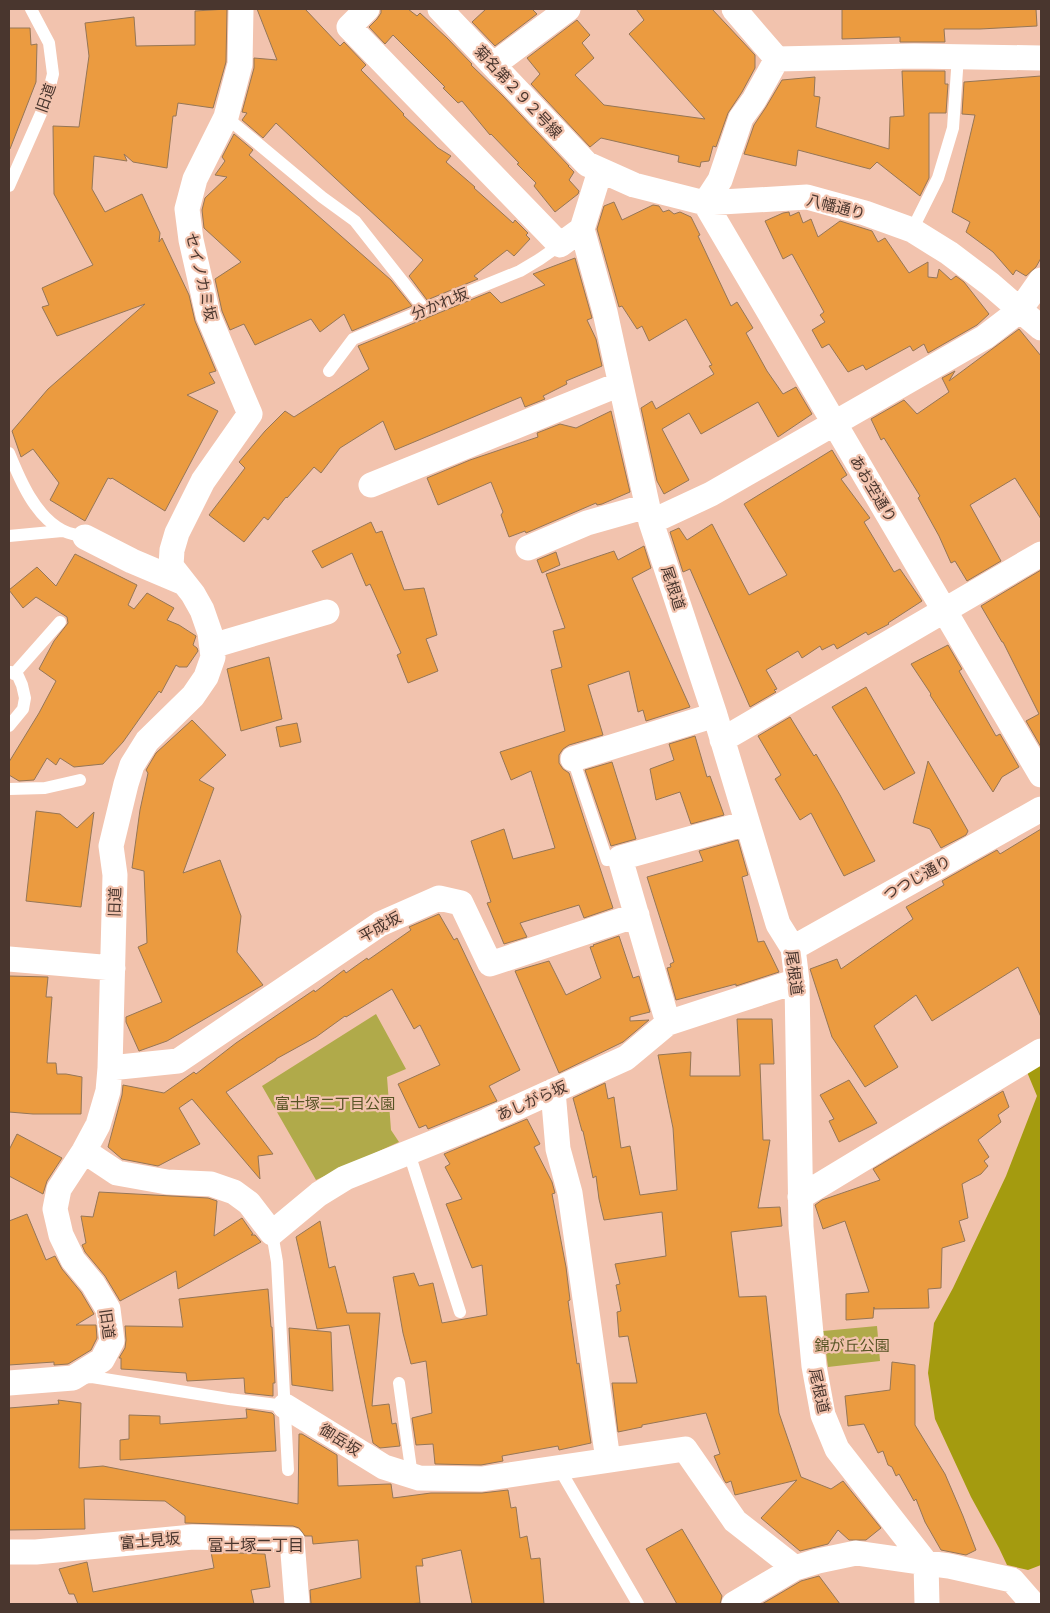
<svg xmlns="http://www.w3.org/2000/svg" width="1050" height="1613" viewBox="0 0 1050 1613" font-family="Ubuntu,'Noto Sans JP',sans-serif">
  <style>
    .green { fill: #b0aa4a }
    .forest { fill: #a49b0f }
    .building { fill: #eb9b40; stroke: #967656 }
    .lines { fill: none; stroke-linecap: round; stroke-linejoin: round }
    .lane { stroke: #fff; stroke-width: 12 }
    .street { stroke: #fff; stroke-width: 25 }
    .labels { text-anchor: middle; stroke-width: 4.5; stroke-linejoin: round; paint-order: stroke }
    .street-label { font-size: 15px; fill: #49362e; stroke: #f2c3ae }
    .park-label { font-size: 15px; fill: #575424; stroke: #f2c3ae }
    .neighbourhood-label { font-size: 16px; fill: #49362e; stroke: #f2c3ae }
  </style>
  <rect width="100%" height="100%" fill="#f2c3ae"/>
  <!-- green -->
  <path class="green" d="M 376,1014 L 406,1069 L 387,1077 L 391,1130 L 399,1142 L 316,1180 L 262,1086 Z
    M 877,1326 L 880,1361 L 828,1367 L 823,1331 Z"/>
  <!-- forest -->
  <path class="forest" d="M 1041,1064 L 1041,1565 L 1028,1570 L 1007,1565 L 999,1548 L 971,1497 L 935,1419 L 928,1373 L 934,1323 L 953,1288 L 1006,1176 L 1037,1096 L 1027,1072 Z"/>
  <!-- building -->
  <path class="building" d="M 227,9 L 226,62 L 213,108 L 178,103 L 176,116 L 173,116 L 167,168 L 133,162 L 124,154 L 127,161 L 94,156 L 92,189 L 105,212 L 142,194 L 160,233 L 159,242 L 162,238 L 189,295 L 195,321 L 216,371 L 209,373 L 215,383 L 187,395 L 218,411 L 165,511 L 112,478 L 111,479 L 108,478 L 85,521 L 50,500 L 59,483 L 33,449 L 21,457 L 12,431 L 48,389 L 145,304 L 57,336 L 42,307 L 49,305 L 42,288 L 93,265 L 54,194 L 53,126 L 79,127 L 89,56 L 85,23 L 134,17 L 136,46 L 195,45 L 195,11 Z
    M 257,9 L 305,9 L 340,46 L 344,42 L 366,65 L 361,70 L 404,114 L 403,115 L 438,148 L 451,156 L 446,162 L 475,187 L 474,188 L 513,223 L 515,220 L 528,233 L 526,235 L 530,239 L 514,256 L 507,250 L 474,276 L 478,279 L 427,300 L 409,276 L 423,260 L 276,123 L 263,138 L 242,120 L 247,113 L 242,112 L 254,68 L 254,58 L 277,60 Z
    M 381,9 L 408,9 L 417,16 L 420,13 L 447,38 L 472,64 L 471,65 L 503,96 L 569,166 L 568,166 L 574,172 L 569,180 L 579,191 L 578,194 L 555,212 L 534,186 L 536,183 L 517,164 L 519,163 L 491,134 L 490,135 L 462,101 L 458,103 L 443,88 L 445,87 L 393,35 L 385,44 L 369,27 L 377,19 L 381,13 Z
    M 486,9 L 532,9 L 537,14 L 495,46 L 472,22 Z
    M 636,9 L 712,9 L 755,55 L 755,68 L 742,92 L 728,113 L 716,147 L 713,146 L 709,161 L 701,162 L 700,167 L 678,162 L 679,156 L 601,138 L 590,147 L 531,84 L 540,74 L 527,58 L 577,20 L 590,35 L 582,43 L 594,58 L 575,75 L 604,105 L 705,119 L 629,34 L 644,20 Z
    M 842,9 L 1036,9 L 1037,26 L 980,29 L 944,29 L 945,42 L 900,42 L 900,37 L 842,39 Z
    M 9,28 L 30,28 L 31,45 L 37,44 L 36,82 L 10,149 L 9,149 Z
    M 902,71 L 945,71 L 945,84 L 948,84 L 946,113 L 929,113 L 929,178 L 920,196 L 877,162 L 870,169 L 798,150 L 796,166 L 744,154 L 754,125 L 766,107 L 782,80 L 815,77 L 814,96 L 820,97 L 816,127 L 889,149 L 890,117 L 904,116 Z
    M 1041,76 L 1041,258 L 1036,267 L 1026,276 L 1016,270 L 1013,275 L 993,252 L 966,232 L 970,222 L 952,212 L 975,115 L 962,114 L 964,82 Z
    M 234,134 L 253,150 L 249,155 L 391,280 L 412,306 L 352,331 L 344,314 L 320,332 L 311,319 L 255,345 L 244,324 L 230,330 L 222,311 L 215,279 L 241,262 L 204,228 L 202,210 L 205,198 L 227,177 L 215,175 L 225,161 L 222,157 Z
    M 614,202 L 622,220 L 653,205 L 659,206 L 663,212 L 669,210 L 674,214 L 680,212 L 691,217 L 700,235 L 698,236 L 731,306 L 737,302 L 753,328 L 746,333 L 767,371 L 783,394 L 796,387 L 812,414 L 778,437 L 758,402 L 701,434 L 689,413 L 662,429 L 689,480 L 664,494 L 657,481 L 641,408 L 652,401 L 656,409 L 714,374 L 709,366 L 712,365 L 686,319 L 649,341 L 642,326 L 637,329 L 622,306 L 619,307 L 597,229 L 604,206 Z
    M 789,212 L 790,216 L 799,212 L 803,223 L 811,219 L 818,237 L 840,221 L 872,231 L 878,242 L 885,238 L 909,273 L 928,262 L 928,277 L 937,278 L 939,269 L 951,280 L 956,276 L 964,282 L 989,314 L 977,325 L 928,353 L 924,344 L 913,351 L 910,346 L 866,370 L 863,365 L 848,372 L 829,344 L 822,348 L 812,330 L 825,322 L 820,315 L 824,312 L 792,254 L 783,259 L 765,221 L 783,213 Z
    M 575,258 L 592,318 L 587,320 L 596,339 L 602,366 L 566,381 L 567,384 L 543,396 L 545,399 L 525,407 L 521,397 L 395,450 L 383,421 L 340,448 L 321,473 L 314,467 L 287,498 L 286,497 L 268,520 L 264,517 L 244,542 L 209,515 L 245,468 L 239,462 L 265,431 L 285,411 L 294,417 L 369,369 L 358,346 L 490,292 L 501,303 L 545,285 L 533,274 Z
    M 1019,329 L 1041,356 L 1041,519 L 1015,478 L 970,505 L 1001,561 L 967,581 L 955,561 L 951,563 L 939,536 L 918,498 L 920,496 L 884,438 L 881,440 L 871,419 L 904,400 L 917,414 L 949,392 L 942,378 L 955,371 L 949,381 Z
    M 611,411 L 630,492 L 602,504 L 597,505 L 596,503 L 526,533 L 525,531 L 509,537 L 501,515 L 503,512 L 491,482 L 438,505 L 427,478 L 470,460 L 538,437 L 537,433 L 560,424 L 576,428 Z
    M 832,450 L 847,475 L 841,479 L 870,518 L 864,522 L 894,572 L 900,569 L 922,601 L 888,623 L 889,624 L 868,635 L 866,632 L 837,649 L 834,644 L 822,650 L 820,646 L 802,658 L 798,651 L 766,670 L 777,689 L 774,690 L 776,692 L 750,707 L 690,569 L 683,572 L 670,532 L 679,528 L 687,540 L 712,524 L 749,595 L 787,575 L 744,504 Z
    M 371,522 L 376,533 L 382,531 L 404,590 L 424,588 L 437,635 L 426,639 L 438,671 L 408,683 L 397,655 L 401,653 L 370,584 L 366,586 L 352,553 L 322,568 L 312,551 Z
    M 644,546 L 651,568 L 632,578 L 690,707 L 646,721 L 643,710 L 638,712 L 629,671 L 588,685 L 603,735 L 569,745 L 563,749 L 559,755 L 559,763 L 563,769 L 569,773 L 613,908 L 584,918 L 579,905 L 520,923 L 527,937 L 504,944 L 487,903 L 491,902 L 471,841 L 504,829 L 513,859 L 555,848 L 531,771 L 511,780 L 500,752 L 565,731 L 551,670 L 562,667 L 553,631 L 565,628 L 546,574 L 614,551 L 618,560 Z
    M 556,552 L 560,565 L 542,573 L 537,560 Z
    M 75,554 L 137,585 L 128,605 L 134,609 L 147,593 L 174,608 L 167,620 L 179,625 L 196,636 L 193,645 L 197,648 L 198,651 L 187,667 L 179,667 L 176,665 L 161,693 L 159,691 L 123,742 L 103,764 L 74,767 L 60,758 L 56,765 L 47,758 L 34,780 L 19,781 L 9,775 L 9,762 L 39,713 L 56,681 L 39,669 L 54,641 L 68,623 L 67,617 L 36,597 L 23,608 L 9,590 L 37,567 L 56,586 Z
    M 1041,570 L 1041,747 L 1026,721 L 1039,714 L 1003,642 L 1002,642 L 981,606 Z
    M 948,645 L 962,669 L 959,671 L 996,736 L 1000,734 L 1019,767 L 1002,777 L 993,792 L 930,695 L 931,694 L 911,664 Z
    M 269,657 L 282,719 L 241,731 L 227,669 Z
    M 866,687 L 915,773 L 884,790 L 832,707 Z
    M 790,717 L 814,756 L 816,754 L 840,795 L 875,861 L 844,876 L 811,813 L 800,820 L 775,779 L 781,775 L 758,736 Z
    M 192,720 L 226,755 L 199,780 L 214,788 L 183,873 L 220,860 L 241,916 L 237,952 L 263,985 L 167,1041 L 139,1051 L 126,1022 L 126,1017 L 162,1002 L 138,947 L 147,943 L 144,871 L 132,868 L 140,810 L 148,773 L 146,770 L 156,753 Z
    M 297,723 L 301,742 L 280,747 L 276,727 Z
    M 695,736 L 707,777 L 710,776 L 724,815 L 691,824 L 680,792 L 656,800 L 650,769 L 674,760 L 669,744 Z
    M 928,761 L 968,831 L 966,835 L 941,848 L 930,829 L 913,823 Z
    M 612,762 L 636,839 L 611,846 L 585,770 Z
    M 36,811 L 60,814 L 77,828 L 94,812 L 81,907 L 26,901 Z
    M 1041,829 L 1041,1017 L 1018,967 L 932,1021 L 916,995 L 874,1026 L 898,1067 L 865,1087 L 832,1037 L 810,969 L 837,959 L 841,969 L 913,919 L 906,907 L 944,885 L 942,881 L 997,850 L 1000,854 Z
    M 738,840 L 748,875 L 742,877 L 758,942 L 764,941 L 779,972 L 736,986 L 736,984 L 676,1000 L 667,968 L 671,967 L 670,964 L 674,962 L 647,877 L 703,861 L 699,851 Z
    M 439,914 L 454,940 L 457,938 L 520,1070 L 489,1086 L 497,1101 L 428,1129 L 426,1125 L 419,1128 L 398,1084 L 440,1065 L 420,1025 L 414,1029 L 392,989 L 346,1017 L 345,1016 L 316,1037 L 276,1059 L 276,1060 L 226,1092 L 273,1154 L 258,1156 L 260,1179 L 192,1099 L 179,1108 L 200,1144 L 158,1166 L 122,1159 L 108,1147 L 122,1095 L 123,1085 L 164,1093 L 194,1072 L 196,1074 L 236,1043 L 314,990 L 315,992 L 344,970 L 346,973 L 367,958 L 368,960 L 411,930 L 409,927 Z
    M 619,936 L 633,978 L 639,976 L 650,1012 L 630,1017 L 630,1021 L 649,1020 L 623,1042 L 559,1073 L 515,971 L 549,961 L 566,995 L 601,978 L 590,947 L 594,946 L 593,945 Z
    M 9,976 L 48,977 L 46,997 L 52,997 L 47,1063 L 56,1063 L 57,1074 L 66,1074 L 82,1077 L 81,1114 L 33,1114 L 9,1112 Z
    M 737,1019 L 772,1019 L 774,1064 L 760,1064 L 763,1140 L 770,1140 L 758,1208 L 780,1207 L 782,1226 L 731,1232 L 739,1297 L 766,1296 L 779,1413 L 801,1477 L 831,1489 L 843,1481 L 881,1528 L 866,1540 L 849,1540 L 838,1530 L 828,1544 L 800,1551 L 761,1518 L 797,1480 L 735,1495 L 731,1481 L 726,1483 L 724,1480 L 714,1456 L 720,1454 L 706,1413 L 642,1425 L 642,1427 L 618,1432 L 612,1383 L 637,1383 L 628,1336 L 619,1337 L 617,1312 L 621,1311 L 616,1285 L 620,1284 L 615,1264 L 666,1256 L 662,1212 L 604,1220 L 599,1199 L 596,1176 L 593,1178 L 583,1131 L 582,1131 L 573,1098 L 605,1083 L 608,1099 L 614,1097 L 621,1148 L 630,1146 L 640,1195 L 677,1190 L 673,1128 L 658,1055 L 691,1052 L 690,1076 L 740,1076 Z
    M 849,1080 L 877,1123 L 839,1142 L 829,1121 L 834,1119 L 820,1095 Z
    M 1003,1091 L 1009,1107 L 998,1115 L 1001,1122 L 978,1140 L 989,1157 L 984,1161 L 988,1166 L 981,1174 L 962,1184 L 968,1218 L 959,1221 L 965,1241 L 942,1248 L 941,1288 L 928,1289 L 929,1308 L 874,1309 L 874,1307 L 873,1318 L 846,1320 L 846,1294 L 869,1292 L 845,1221 L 823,1229 L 815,1205 L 822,1200 L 880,1180 L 873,1169 Z
    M 527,1119 L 540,1144 L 534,1147 L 552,1182 L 555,1193 L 552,1194 L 566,1267 L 570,1300 L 568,1301 L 577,1364 L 579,1363 L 591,1443 L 559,1450 L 558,1446 L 502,1456 L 503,1461 L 481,1465 L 435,1464 L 433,1444 L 416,1445 L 412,1418 L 432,1413 L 426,1361 L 411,1364 L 403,1333 L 393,1277 L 414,1273 L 419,1286 L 433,1283 L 442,1323 L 487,1315 L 482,1265 L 472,1268 L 446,1204 L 462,1199 L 445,1167 L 450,1164 L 444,1154 Z
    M 17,1134 L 62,1158 L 47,1181 L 43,1194 L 9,1176 L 9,1150 Z
    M 99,1192 L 208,1198 L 217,1201 L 214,1236 L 242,1218 L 253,1234 L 251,1235 L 255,1235 L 261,1242 L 178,1289 L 176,1271 L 120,1301 L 105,1276 L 85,1252 L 82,1245 L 86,1243 L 81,1216 L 93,1217 Z
    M 27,1214 L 46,1260 L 55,1256 L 62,1269 L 81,1292 L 94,1314 L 76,1325 L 96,1325 L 97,1338 L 91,1350 L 68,1364 L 54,1365 L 54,1362 L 9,1365 L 9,1221 Z
    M 320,1221 L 329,1268 L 335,1266 L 347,1313 L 380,1313 L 372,1406 L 389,1404 L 392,1424 L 396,1423 L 400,1446 L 380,1448 L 373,1443 L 349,1325 L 317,1329 L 296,1237 Z
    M 268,1289 L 271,1327 L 272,1327 L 275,1383 L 273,1383 L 273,1396 L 245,1393 L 244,1378 L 187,1381 L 186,1373 L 121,1369 L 121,1358 L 119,1358 L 125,1348 L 126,1340 L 125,1326 L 183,1327 L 179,1299 Z
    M 289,1328 L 331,1332 L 333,1391 L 292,1385 Z
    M 892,1362 L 915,1365 L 915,1425 L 945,1474 L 963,1516 L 976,1550 L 966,1555 L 941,1550 L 925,1522 L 916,1499 L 914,1501 L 899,1474 L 896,1476 L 892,1467 L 888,1465 L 883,1451 L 878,1453 L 864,1424 L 848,1426 L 845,1396 L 890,1390 Z
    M 58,1400 L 81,1403 L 79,1468 L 103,1466 L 298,1504 L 299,1434 L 302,1434 L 337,1455 L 338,1486 L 389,1484 L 391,1484 L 393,1498 L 431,1493 L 482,1493 L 508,1490 L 511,1508 L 516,1507 L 520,1538 L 527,1536 L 531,1559 L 540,1558 L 544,1604 L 472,1604 L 461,1550 L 422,1559 L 423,1566 L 416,1566 L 420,1603 L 407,1604 L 311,1604 L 310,1590 L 361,1578 L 358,1540 L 313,1544 L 312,1536 L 305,1536 L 299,1528 L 293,1526 L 185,1523 L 185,1516 L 165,1501 L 84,1499 L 85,1529 L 9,1530 L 9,1408 L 59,1404 Z
    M 246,1409 L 272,1413 L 274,1415 L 276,1451 L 120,1460 L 120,1440 L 129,1439 L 129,1415 L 160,1416 L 160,1424 L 247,1418 Z
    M 682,1529 L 722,1596 L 720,1604 L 677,1604 L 646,1549 Z
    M 211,1552 L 265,1554 L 270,1587 L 251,1590 L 254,1604 L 78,1604 L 74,1594 L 69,1594 L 59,1569 L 87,1562 L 93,1592 L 214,1568 Z
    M 819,1576 L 840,1604 L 762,1604 L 801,1581 Z"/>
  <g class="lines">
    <!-- lane -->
    <path class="lane" d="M 226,117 L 322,197 L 355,221 L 425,310
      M 9,186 L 46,102 L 53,74 L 49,43 L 31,9
      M 912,230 L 938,178 L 953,128 L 958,56
      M 329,371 L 353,339 L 520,271 L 540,259 L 560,245
      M 9,453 C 20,480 35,516 62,530 C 68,534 78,535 85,537
      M 9,536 L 62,531
      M 9,672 L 11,672 L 18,676 L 22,685 L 25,698 L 23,709 L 9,726
      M 14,674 L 60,622
      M 573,759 L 607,860 L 620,858
      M 9,789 L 45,788 L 80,780
      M 409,1153 L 460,1312
      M 272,1233 L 277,1262 L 288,1470
      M 80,1378 L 92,1377 L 229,1399 L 285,1406
      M 399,1383 L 412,1476
      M 559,1468 L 638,1604"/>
    <!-- street -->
    <path class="street" d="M 367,9 L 349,27 L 560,245 L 582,229 L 600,171
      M 440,9 L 587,164 L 634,185 L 705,203 L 807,197 L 865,213 L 912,230 L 949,253 L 990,284 L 1041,328
      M 734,9 L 777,59
      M 777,59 L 754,100 L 741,118 L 720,180 L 705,203 L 1041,775
      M 777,59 L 914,56 L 1041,58
      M 493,65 L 568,9
      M 582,229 L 605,312 L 651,522 L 715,715 L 778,924 L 793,948 L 797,981 L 801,1227 L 814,1366 L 823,1415 L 837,1449 L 926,1563 L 949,1566 L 1012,1580 L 1033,1604
      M 371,485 L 620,384
      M 651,522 L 711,494 L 985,337 L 1019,311 L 1041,280
      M 85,537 L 132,561 L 184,583
      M 528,548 L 587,523 L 647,506
      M 212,646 L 327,612
      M 722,740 L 1041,554
      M 573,759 L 715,715
      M 793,948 L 1041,809
      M 9,959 L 113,968
      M 668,1023 L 620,858 L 747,823
      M 110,1068 L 178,1061 L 380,924 L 439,898 L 461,903 L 490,964 L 637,915
      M 553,1091 L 558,1149 L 570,1193 L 608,1460
      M 84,1151 L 117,1173 L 167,1182 L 211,1184 L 234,1192 L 249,1203 L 272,1233 L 319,1194 L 345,1178 L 487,1121 L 626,1058 L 668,1023 L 797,981
      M 800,1197 L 1041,1051
      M 9,1383 L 73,1378 L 102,1360 L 112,1341 L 108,1309 L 93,1284 L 73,1260 L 61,1235 L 55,1209 L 59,1189 L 84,1151 L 98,1125 L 108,1091 L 110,1068 L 115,875 L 111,846 L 126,784 L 132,765 L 147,741 L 193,696 L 206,677 L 213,657 L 210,633 L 202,610 L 193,594 L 171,566 L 172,550 L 177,533 L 203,481 L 250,414 L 208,315 L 191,240 L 187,209 L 195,179 L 226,117 L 240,64 L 241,9
      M 285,1406 L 384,1467 L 419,1478 L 482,1479 L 685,1449 L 735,1521 L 795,1568
      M 9,1552 L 36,1552 L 193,1537 L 292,1540 L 297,1604
      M 734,1604 L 795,1568 L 818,1561 L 856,1553 L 926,1563 L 927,1604"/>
  </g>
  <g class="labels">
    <!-- street labels -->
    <g class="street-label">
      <text transform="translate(518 92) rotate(47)" y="5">菊名第２９２号線</text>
      <text transform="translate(46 98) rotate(-71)" y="5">旧道</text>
      <text transform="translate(836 207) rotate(14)" y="5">八幡通り</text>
      <text transform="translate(201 277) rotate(77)" y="5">セイノカミ坂</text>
      <text transform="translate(440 304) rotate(-22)" y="5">分かれ坂</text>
      <text transform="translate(873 489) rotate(59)" y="5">あお空通り</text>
      <text transform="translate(673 588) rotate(72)" y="5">尾根道</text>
      <text transform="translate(917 878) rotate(-29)" y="5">つつじ通り</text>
      <text transform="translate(115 902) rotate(-88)" y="5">旧道</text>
      <text transform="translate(380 927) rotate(-29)" y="5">平成坂</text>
      <text transform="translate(794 973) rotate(83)" y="5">尾根道</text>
      <text transform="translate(532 1101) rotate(-24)" y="5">あしがら坂</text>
      <text transform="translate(107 1324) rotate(82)" y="5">旧道</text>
      <text transform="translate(819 1391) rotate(78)" y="5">尾根道</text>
      <text transform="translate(340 1440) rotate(32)" y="5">御岳坂</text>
      <text transform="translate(150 1541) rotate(-5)" y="5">富士見坂</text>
    </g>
    <!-- park labels -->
    <g class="park-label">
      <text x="335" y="1109">富士塚二丁目公園</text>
      <text x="852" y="1351">錦が丘公園</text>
    </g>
    <!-- neighbourhood labels -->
    <g class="neighbourhood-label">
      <text x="256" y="1551">富士塚二丁目</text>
    </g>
  </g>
  <!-- border -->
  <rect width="1050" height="1613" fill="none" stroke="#49362e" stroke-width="20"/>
</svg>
